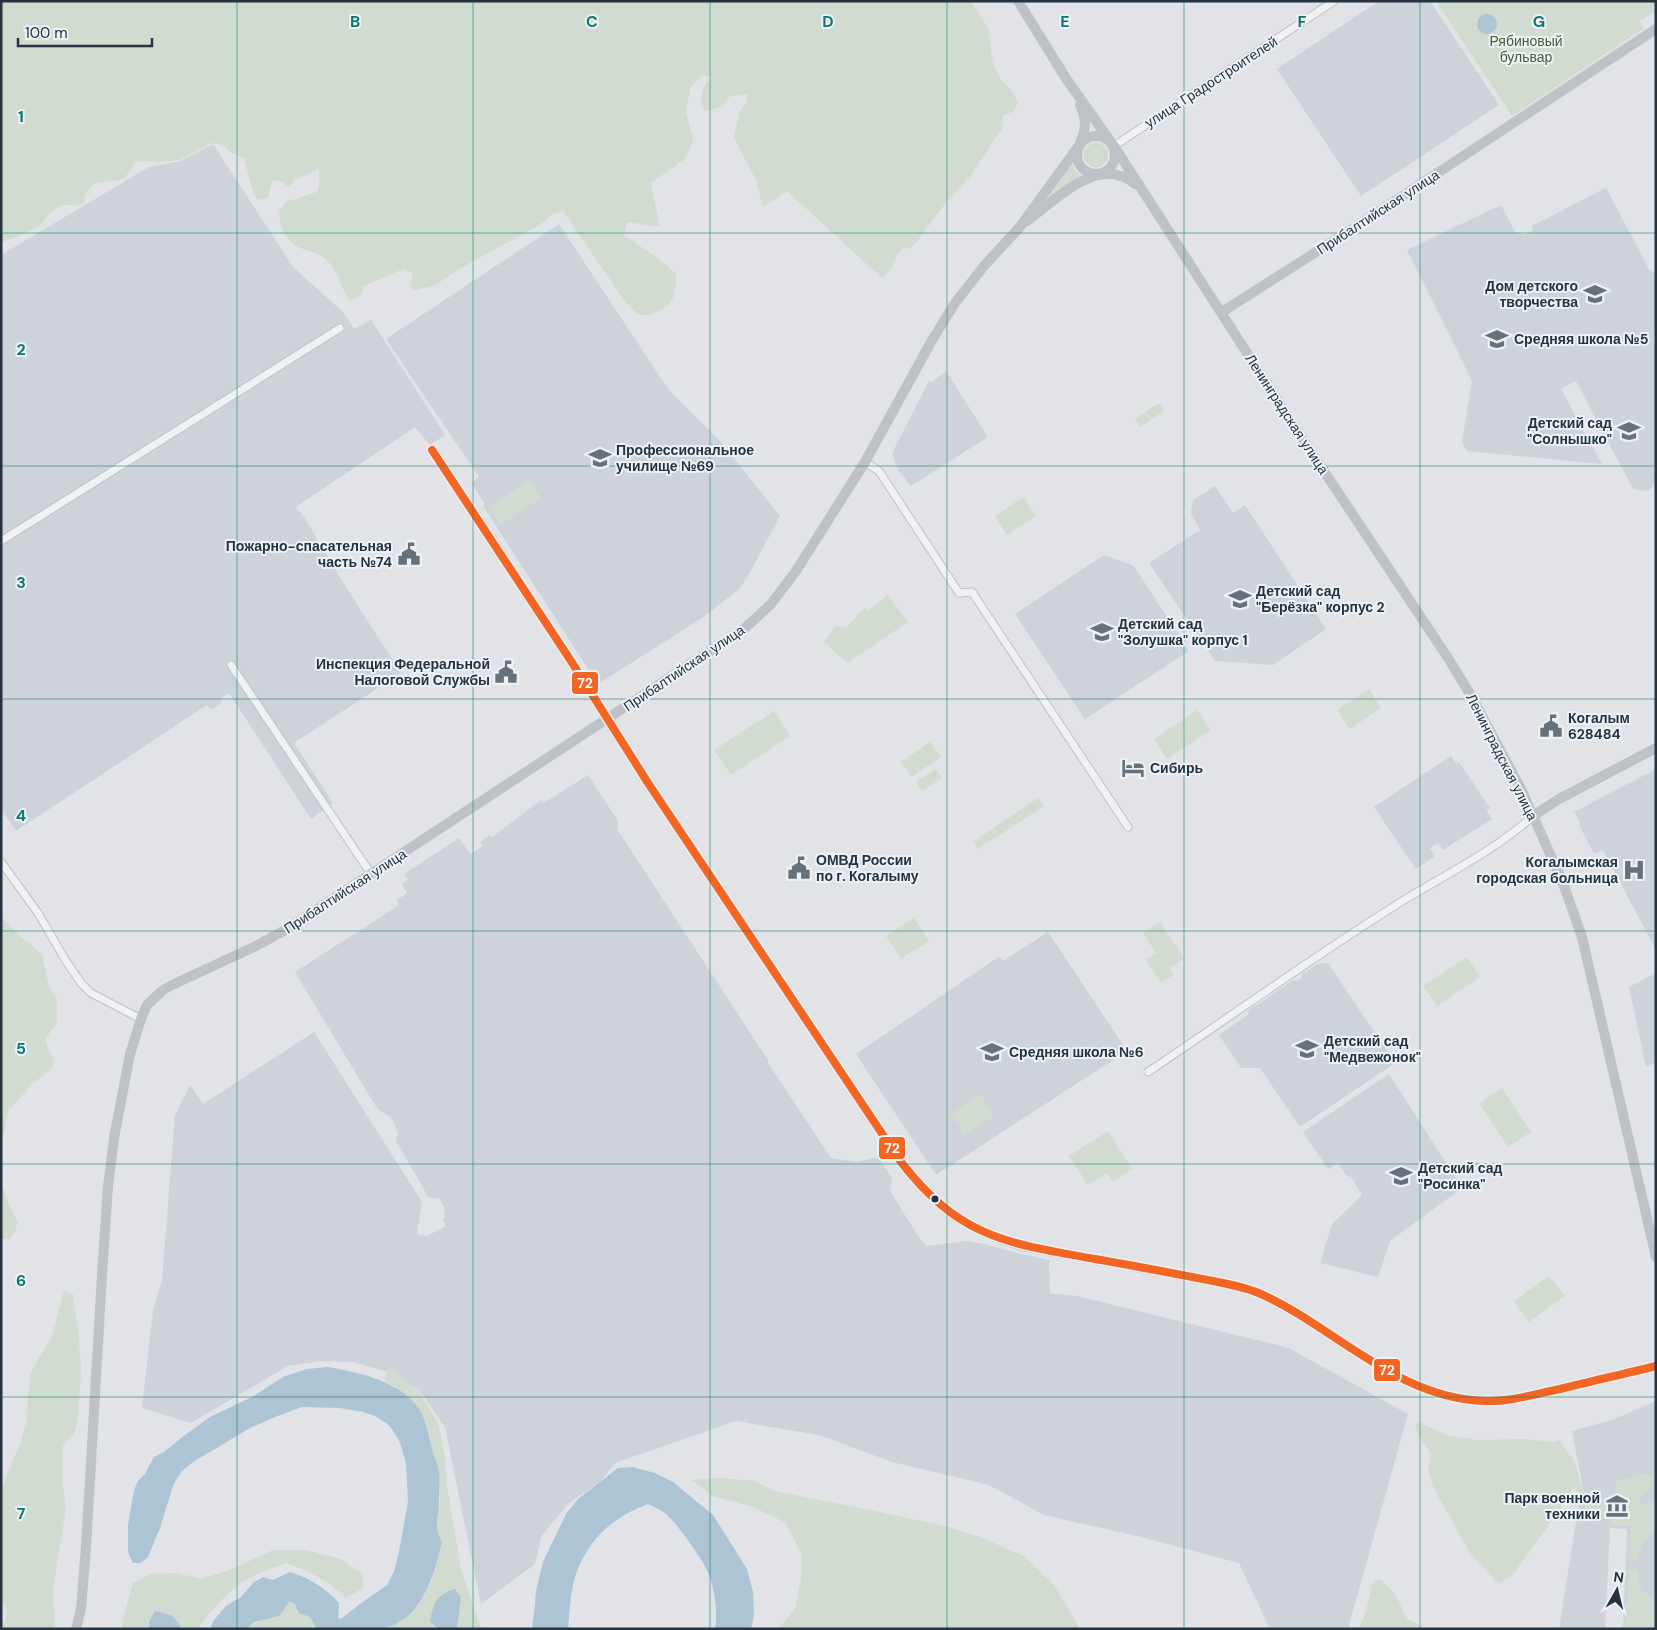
<svg xmlns="http://www.w3.org/2000/svg" width="1657" height="1630" viewBox="0 0 1657 1630" font-family="'DM Sans',sans-serif">
  <style>
    .built { fill: #ced3da }
    .green { fill: #d2dbd0 }
    .water { fill: #acc4d4 }
    .lines { fill: none; stroke-linecap: round; stroke-linejoin: round }
    .street-casing { stroke: #bfc1c4; stroke-width: 9 }
    .street { stroke: #f0f1f3; stroke-width: 7 }
    .secondary { stroke: #bec2c6; stroke-width: 10 }
    .bus-1-casing { stroke: #edf2f6; stroke-width: 11 }
    .bus-1 { stroke: #f26522; stroke-width: 8 }
    .grid { fill: none; stroke: #0f766e; stroke-width: 1; stroke-opacity: 0.55 }
    .bus-dot { fill: #253341; stroke: #edf2f6; stroke-width: 2 }
    .labels { text-anchor: middle; stroke-width: 4; stroke-linejoin: round; paint-order: stroke }
    .park-label { font-size: 14px; fill: #3f5e31; stroke: #edf2f6 }
    .street-label { font-size: 14px; fill: #253341; stroke: #edf2f6 }
    .poi-label { font-size: 14px; font-weight: bold; fill: #253341; stroke: #edf2f6; text-anchor: start }
    .grid-label { font-size: 16px; text-anchor: middle; font-weight: bold; fill: #0f766e; stroke: #edf2f6; stroke-width: 4; stroke-linejoin: round; paint-order: stroke }
    .line-badge { stroke: #edf2f6; stroke-width: 2 }
    .badge-label { font-size: 14px; text-anchor: middle; font-weight: bold; fill: #fff }
  </style>
  <rect width="100%" height="100%" fill="#e1e3e6"/>
  <!-- built -->
  <path class="built" d="M 1379,1 L 1430,1 L 1499,105 L 1361,196 L 1277,69 Z
    M 213,144 L 293,267 L 344,313 L 354,329 L 371,320 L 445,435 L 430,445 L 415,427 L 296,507 L 299,512 L 301,512 L 346,587 L 401,673 L 294,743 L 333,803 L 311,819 L 229,693 L 220,699 L 222,703 L 211,710 L 207,705 L 16,831 L 1,809 L 1,255 L 149,167 L 181,161 Z
    M 1606,188 L 1649,269 L 1656,275 L 1656,482 L 1649,491 L 1633,489 L 1576,381 L 1561,389 L 1602,464 L 1467,451 L 1462,442 L 1472,381 L 1407,250 L 1501,205 L 1515,232 L 1525,235 L 1533,231 L 1532,226 Z
    M 559,224 L 668,389 L 721,442 L 780,516 L 748,576 L 739,589 L 705,616 L 598,684 L 483,506 L 485,504 L 471,483 L 479,477 L 386,339 Z
    M 946,371 L 988,437 L 911,486 L 898,470 L 892,453 L 929,381 L 932,382 Z
    M 1215,486 L 1233,513 L 1245,505 L 1326,629 L 1273,665 L 1215,661 L 1149,563 L 1200,530 L 1191,513 L 1193,500 Z
    M 1104,555 L 1134,566 L 1189,651 L 1085,719 L 1015,614 Z
    M 1451,756 L 1456,764 L 1459,762 L 1490,808 L 1486,810 L 1492,819 L 1443,850 L 1438,843 L 1430,848 L 1435,856 L 1416,869 L 1374,807 Z
    M 1656,769 L 1656,950 L 1603,850 L 1594,854 L 1579,825 L 1580,823 L 1574,812 Z
    M 588,775 L 618,821 L 617,829 L 768,1060 L 768,1063 L 831,1158 L 857,1162 L 874,1158 L 879,1159 L 892,1178 L 890,1191 L 920,1239 L 927,1246 L 967,1241 L 984,1244 L 1017,1253 L 1049,1260 L 1050,1294 L 1060,1294 L 1077,1296 L 1289,1348 L 1408,1414 L 1348,1629 L 1270,1629 L 1239,1563 L 1137,1536 L 1044,1515 L 989,1485 L 892,1462 L 819,1435 L 736,1421 L 615,1463 L 601,1481 L 569,1503 L 542,1535 L 535,1564 L 481,1604 L 445,1427 L 419,1390 L 385,1371 L 353,1362 L 322,1361 L 288,1366 L 191,1423 L 142,1408 L 153,1311 L 162,1280 L 175,1115 L 190,1085 L 203,1104 L 314,1032 L 422,1202 L 417,1234 L 427,1236 L 446,1226 L 443,1219 L 445,1218 L 444,1213 L 446,1211 L 439,1198 L 429,1198 L 396,1141 L 398,1133 L 391,1117 L 378,1110 L 295,972 L 399,905 L 397,900 L 407,893 L 402,884 L 408,880 L 404,874 L 459,838 L 470,854 L 483,846 L 481,842 L 485,837 L 486,838 L 490,835 L 492,837 L 541,800 L 544,803 Z
    M 1048,932 L 1127,1051 L 936,1175 L 856,1054 L 1000,956 L 1003,961 Z
    M 1320,963 L 1328,963 L 1395,1063 L 1300,1127 L 1260,1068 L 1241,1068 L 1219,1035 L 1249,1014 L 1248,1011 L 1293,980 L 1296,981 L 1302,978 L 1302,974 Z
    M 1656,973 L 1656,1062 L 1646,1067 L 1629,987 Z
    M 1389,1074 L 1462,1188 L 1390,1241 L 1378,1277 L 1320,1263 L 1332,1224 L 1362,1195 L 1351,1177 L 1346,1175 L 1338,1163 L 1328,1169 L 1303,1132 Z
    M 1656,1401 L 1656,1629 L 1623,1629 L 1627,1529 L 1610,1528 L 1605,1629 L 1559,1629 L 1582,1484 L 1572,1431 L 1612,1420 Z"/>
  <!-- green -->
  <path class="green" d="M 1,1 L 971,1 L 988,28 L 993,64 L 1001,80 L 1013,92 L 1018,103 L 1013,112 L 1003,115 L 1003,127 L 970,177 L 947,201 L 915,244 L 909,249 L 904,247 L 897,254 L 892,268 L 882,278 L 787,191 L 763,207 L 756,180 L 734,138 L 739,112 L 747,101 L 747,94 L 730,96 L 722,107 L 705,111 L 700,103 L 704,86 L 712,77 L 702,75 L 690,88 L 686,112 L 693,139 L 689,152 L 685,159 L 651,183 L 660,227 L 627,222 L 624,235 L 662,261 L 676,274 C 676,281 676,291 673,298 C 668,308 650,319 639,314 C 634,312 630,306 626,303 L 563,211 L 553,214 L 538,226 L 461,268 L 434,286 L 416,290 L 410,288 L 413,274 L 403,269 L 364,286 L 360,297 L 350,300 C 340,288 339,273 328,261 C 320,253 310,252 300,248 C 285,241 280,227 279,212 L 286,202 L 317,192 L 319,186 L 319,169 L 296,179 L 289,187 L 279,180 L 272,181 L 268,198 L 258,200 L 253,193 L 244,158 L 232,153 L 224,146 L 216,143 L 209,144 L 180,160 L 162,162 L 138,161 C 133,165 130,172 125,177 C 113,187 88,172 84,202 C 76,208 69,203 61,206 C 51,209 47,218 41,224 C 36,229 8,241 1,242 Z
    M 1436,1 L 1656,1 L 1656,11 L 1640,21 L 1643,29 L 1512,116 Z
    M1084 155a12 12 0 1 1 24 0a12 12 0 1 1-24 0Z
    M 1072,164 L 1076,171 L 1082,177 L 1045,202 Z
    M 1159,403 L 1164,411 L 1140,427 L 1135,419 Z
    M 530,480 L 541,498 L 500,525 L 489,507 Z
    M 1023,497 L 1036,516 L 1007,535 L 995,516 Z
    M 888,595 L 908,622 L 847,663 L 824,642 L 836,626 L 846,628 L 865,607 L 868,611 Z
    M 1369,689 L 1381,708 L 1350,729 L 1337,710 Z
    M 1197,710 L 1211,730 L 1167,759 L 1154,739 Z
    M 774,711 L 790,736 L 731,775 L 714,750 Z
    M 930,742 L 941,757 L 911,777 L 901,762 Z
    M 936,769 L 942,778 L 922,791 L 916,782 Z
    M 1038,798 L 1044,806 L 978,849 L 973,842 Z
    M 1,916 L 21,937 L 42,954 L 49,987 L 57,999 L 57,1023 L 45,1039 L 49,1052 L 54,1060 L 52,1069 L 33,1083 L 9,1110 L 1,1143 Z
    M 914,918 L 929,941 L 901,959 L 886,936 Z
    M 1160,922 L 1184,958 L 1170,968 L 1173,975 L 1161,983 L 1146,960 L 1156,953 L 1143,933 Z
    M 1467,957 L 1480,977 L 1437,1006 L 1423,986 Z
    M 1502,1088 L 1531,1132 L 1508,1147 L 1479,1103 Z
    M 981,1095 L 994,1116 L 964,1134 L 951,1113 Z
    M 1108,1131 L 1132,1169 L 1113,1182 L 1107,1173 L 1088,1185 L 1069,1156 Z
    M 1,1181 L 10,1207 L 18,1222 L 14,1234 L 10,1239 L 1,1239 Z
    M 1549,1276 L 1565,1296 L 1529,1322 L 1514,1301 Z
    M 64,1290 L 73,1294 L 79,1339 L 81,1370 L 78,1417 L 74,1434 L 63,1445 L 62,1479 L 66,1508 L 53,1589 L 55,1629 L 1,1629 L 1,1622 L 5,1623 L 7,1611 L 1,1602 L 1,1492 L 11,1464 L 20,1444 L 26,1423 L 30,1375 L 37,1361 L 52,1337 Z
    M 389,1367 L 420,1393 L 438,1423 L 445,1456 L 447,1487 L 461,1568 L 481,1629 L 453,1629 L 457,1627 L 459,1618 L 430,1622 L 439,1629 L 379,1629 L 400,1621 L 419,1605 L 428,1589 L 434,1574 L 437,1520 L 440,1504 L 439,1471 L 433,1452 L 398,1388 L 384,1381 Z
    M 1418,1422 L 1447,1435 L 1478,1440 L 1523,1439 L 1553,1442 L 1560,1440 C 1564,1449 1572,1455 1575,1463 C 1578,1469 1578,1476 1580,1482 C 1585,1497 1600,1498 1613,1497 C 1617,1491 1615,1483 1619,1479 L 1634,1477 L 1645,1473 L 1652,1477 C 1654,1489 1644,1491 1639,1501 L 1640,1504 L 1648,1505 L 1649,1502 L 1656,1503 L 1656,1531 C 1645,1537 1641,1549 1637,1560 L 1629,1559 L 1631,1526 L 1611,1525 L 1611,1517 C 1591,1512 1587,1519 1583,1495 L 1573,1488 L 1551,1522 L 1512,1576 L 1500,1583 L 1495,1580 L 1470,1553 L 1434,1489 L 1428,1470 L 1431,1453 L 1420,1438 L 1415,1426 Z
    M 720,1478 L 755,1481 L 774,1491 L 861,1508 L 945,1526 L 980,1537 L 1024,1556 L 1054,1585 L 1080,1629 L 778,1629 L 795,1609 L 801,1579 L 802,1555 L 786,1523 L 753,1507 L 712,1496 L 692,1480 Z
    M 273,1550 L 306,1550 L 341,1559 L 363,1574 L 363,1588 L 346,1598 C 327,1580 311,1572 286,1563 C 274,1568 260,1572 249,1578 C 228,1590 211,1610 198,1629 L 181,1629 L 181,1627 L 149,1622 L 149,1629 L 122,1629 L 123,1619 L 133,1583 L 151,1574 L 177,1573 L 201,1579 L 230,1570 Z
    M 1629,1569 L 1637,1570 C 1638,1582 1643,1596 1656,1601 L 1656,1629 L 1625,1629 Z
    M 1376,1580 L 1381,1580 C 1386,1585 1392,1590 1395,1595 C 1407,1612 1397,1616 1420,1625 L 1421,1629 L 1359,1629 L 1366,1611 L 1372,1584 Z
    M 290,1601 L 295,1604 L 300,1613 L 310,1617 L 317,1629 L 247,1629 C 262,1615 277,1622 290,1601 Z"/>
  <!-- water -->
  <path class="water" d="M1477 24a10 10 0 1 1 20 0a10 10 0 1 1-20 0Z
    M 328,1367 C 358,1372 402,1382 419,1409 C 427,1422 429,1438 433,1453 C 435,1459 438,1465 439,1471 C 440,1480 439,1489 439,1498 C 440,1517 432,1524 442,1542 C 433,1578 422,1623 378,1629 C 359,1630 336,1629 317,1629 L 310,1617 L 299,1613 L 295,1604 L 290,1601 L 279,1616 L 254,1622 L 247,1629 L 210,1629 L 214,1620 L 226,1606 L 241,1597 L 253,1583 L 263,1577 L 273,1580 L 290,1572 C 310,1578 325,1588 339,1603 L 338,1618 L 341,1619 L 360,1604 L 387,1585 L 394,1572 L 399,1552 L 408,1502 L 406,1463 L 399,1440 L 389,1425 L 375,1416 L 363,1412 L 340,1408 L 302,1407 L 275,1417 L 250,1428 L 193,1462 L 182,1471 L 174,1483 L 160,1528 L 148,1557 L 141,1563 L 133,1563 L 128,1552 L 128,1526 L 132,1501 L 135,1488 L 138,1481 L 145,1474 L 154,1457 L 164,1452 L 185,1435 L 210,1417 L 252,1397 L 283,1377 L 307,1369 Z
    M 632,1467 L 655,1473 L 673,1482 L 713,1515 L 747,1569 L 753,1592 L 754,1615 L 751,1629 L 715,1629 C 718,1613 715,1591 709,1575 C 705,1562 676,1522 665,1513 C 660,1509 653,1507 648,1504 C 614,1517 591,1536 577,1571 C 570,1589 570,1610 568,1629 L 532,1629 L 535,1605 L 536,1591 L 543,1562 L 566,1514 L 578,1499 L 618,1468 Z
    M 455,1589 L 461,1597 L 457,1628 L 439,1629 L 430,1622 C 433,1605 436,1594 455,1589 Z
    M 155,1611 L 173,1616 L 181,1627 L 181,1629 L 149,1629 L 149,1622 Z"/>
  <g class="lines">
    <defs>
      <path id="street" d="M 1114,146 L 1334,1
        M 432,450 L 493,540 L 607,719
        M 865,462 L 879,471 L 959,593 L 972,592 L 1128,827
        M 1,541 L 340,328
        M 231,665 L 371,874
        M 1,862 L 38,913 L 66,961 L 81,983 L 91,993 L 141,1019
        M 1148,1072 C 1230,1017 1310,959 1393,907 C 1440,877 1492,853 1533,816"/>
    </defs>
    <!-- street casing -->
    <use href="#street" class="street-casing"/>
    <!-- street -->
    <use href="#street" class="street"/>
    <!-- secondary -->
    <path class="secondary" d="M 1018,1 L 1067,80 L 1111,142
      M1077 155a19 19 0 1 1 38 0a19 19 0 1 1-38 0Z
      M 1080,143 C 1086,129 1087,120 1080,105
      M 1114,146 L 1292,423 L 1448,658 L 1473,699 L 1522,791 L 1563,883 L 1582,937 L 1656,1257
      M 1027,221 C 1057,199 1099,154 1135,184
      M 1222,312 L 1363,222 L 1656,29
      M 607,719 L 648,783 L 901,1162 C 934,1205 969,1232 1022,1246 L 1218,1282 C 1233,1285 1248,1288 1261,1294 C 1336,1328 1398,1399 1485,1401 C 1510,1402 1535,1394 1560,1389 C 1592,1381 1624,1374 1656,1366
      M 1533,816 L 1559,799 L 1656,748
      M 76,1629 L 81,1609 L 86,1547 L 102,1275 L 108,1186 L 114,1138 L 130,1054 L 141,1019 L 147,1005 L 163,990 L 172,985 L 254,947 L 287,929 L 727,640 L 745,628 L 771,604 L 796,571 L 865,462 L 931,342 L 955,303 L 984,266 L 1019,228 L 1078,147"/>
    <defs>
      <path id="bus-1" d="M 432,450 L 571,661 L 648,783 L 901,1162 C 960,1238 1006,1243 1095,1259 C 1136,1266 1177,1274 1218,1282 C 1233,1285 1248,1288 1261,1294 C 1336,1328 1398,1399 1485,1401 C 1510,1402 1535,1394 1560,1389 C 1592,1381 1624,1374 1656,1366"/>
    </defs>
    <!-- bus-1 casing -->
    <use href="#bus-1" class="bus-1-casing"/>
    <!-- bus-1 -->
    <use href="#bus-1" class="bus-1"/>
  </g>
  <!-- grid -->
  <path class="grid" d="M 237,1 L 237,1629M 473,1 L 473,1629M 710,1 L 710,1629M 947,1 L 947,1629M 1184,1 L 1184,1629M 1420,1 L 1420,1629M 1,233 L 1656,233M 1,466 L 1656,466M 1,699 L 1656,699M 1,931 L 1656,931M 1,1164 L 1656,1164M 1,1397 L 1656,1397"/>
  <!-- icons -->
  <defs>
    <symbol id="school-bare" viewBox="-9 -9 18 18"><path d="M0-5L7-2L0 1L-7-2ZM-4 1L0 2.5L4 1V4Q0 6-4 4Z" fill="#67717b" stroke="#edf2f6" stroke-width="2.5" paint-order="stroke"/></symbol>
    <symbol id="university-bare" viewBox="-9 -9 18 18"><path d="M0-5L7-2L0 1L-7-2ZM-4 1L0 2.5L4 1V4Q0 6-4 4Z" fill="#67717b" stroke="#edf2f6" stroke-width="2.5" paint-order="stroke"/></symbol>
    <symbol id="civic-bare" viewBox="-9 -9 18 18"><path d="M-.6-6.5H3V-4.5H.6V-3L4-1V1h2V6H-6V1h2V-1L-.6-3ZM-1.2 2.5V6h2.4V2.5Z" fill="#67717b" stroke="#edf2f6" stroke-width="2.5" paint-order="stroke"/></symbol>
    <symbol id="hotel-bare" viewBox="-9 -9 18 18"><path d="M-6-4.5h1.5V1H6V5H4.5V3h-9V5H-6ZM-4 0a1.8 1.8 0 1 1 3.6 0ZM.5 0V-2.5h3Q6-2.5 6 0Z" fill="#67717b" stroke="#edf2f6" stroke-width="2.5" paint-order="stroke"/></symbol>
    <symbol id="hospital-bare" viewBox="-9 -9 18 18"><path d="M-5-5h3v3.5h4V-5h3V5h-3V1.5h-4V5h-3Z" fill="#67717b" stroke="#edf2f6" stroke-width="2.5" paint-order="stroke"/></symbol>
    <symbol id="museum-bare" viewBox="-9 -9 18 18"><path d="M0-6L6-3V-2H-6V-3ZM-5-1h2V3h-2ZM-1-1h2V3h-2ZM3-1h2V3H3ZM-6 4H6V6H-6Z" fill="#67717b" stroke="#edf2f6" stroke-width="2.5" paint-order="stroke"/></symbol>
  </defs>
  <g fill-rule="evenodd">
    <use href="#school-bare" x="1579" y="278" width="32" height="32"/>
    <use href="#school-bare" x="1481" y="323" width="32" height="32"/>
    <use href="#school-bare" x="1613" y="415" width="32" height="32"/>
    <use href="#university-bare" x="584" y="442" width="32" height="32"/>
    <use href="#civic-bare" x="393" y="538" width="32" height="32"/>
    <use href="#school-bare" x="1224" y="583" width="32" height="32"/>
    <use href="#school-bare" x="1086" y="616" width="32" height="32"/>
    <use href="#civic-bare" x="490" y="656" width="32" height="32"/>
    <use href="#civic-bare" x="1535" y="710" width="32" height="32"/>
    <use href="#hotel-bare" x="1117" y="752" width="32" height="32"/>
    <use href="#civic-bare" x="783" y="852" width="32" height="32"/>
    <use href="#hospital-bare" x="1618" y="854" width="32" height="32"/>
    <use href="#school-bare" x="1291" y="1033" width="32" height="32"/>
    <use href="#school-bare" x="976" y="1036" width="32" height="32"/>
    <use href="#school-bare" x="1385" y="1160" width="32" height="32"/>
    <use href="#museum-bare" x="1601" y="1490" width="32" height="32"/>
  </g>
  <!-- markers -->
  <circle class="bus-dot" cx="935" cy="1199" r="4.5"/>
  <g class="labels">
    <!-- park labels -->
    <g class="park-label">
      <text x="1526" y="46">Рябиновый<tspan x="1526" dy="16">бульвар</tspan></text>
    </g>
    <!-- street labels -->
    <g class="street-label">
      <text transform="translate(1211 82) rotate(-33)" y="5">улица Градостроителей</text>
      <text transform="translate(1378 212) rotate(-33)" y="5">Прибалтийская улица</text>
      <text transform="translate(1287 414) rotate(57)" y="5">Ленинградская улица</text>
      <text transform="translate(684 668) rotate(-34)" y="5">Прибалтийская улица</text>
      <text transform="translate(1502 757) rotate(63)" y="5">Ленинградская улица</text>
      <text transform="translate(345 891) rotate(-33)" y="5">Прибалтийская улица</text>
    </g>
    <!-- poi labels -->
    <g class="poi-label">
      <text x="1578" y="291" text-anchor="end">Дом детского<tspan x="1578" dy="16">творчества</tspan></text>
      <text x="1514" y="344">Средняя школа №5</text>
      <text x="1612" y="428" text-anchor="end">Детский сад<tspan x="1612" dy="16">"Солнышко"</tspan></text>
      <text x="616" y="455">Профессиональное<tspan x="616" dy="16">училище №69</tspan></text>
      <text x="392" y="551" text-anchor="end">Пожарно-спасательная<tspan x="392" dy="16">часть №74</tspan></text>
      <text x="1256" y="596">Детский сад<tspan x="1256" dy="16">"Берёзка" корпус 2</tspan></text>
      <text x="1118" y="629">Детский сад<tspan x="1118" dy="16">"Золушка" корпус 1</tspan></text>
      <text x="490" y="669" text-anchor="end">Инспекция Федеральной<tspan x="490" dy="16">Налоговой Службы</tspan></text>
      <text x="1568" y="723">Когалым<tspan x="1568" dy="16">628484</tspan></text>
      <text x="1150" y="773">Сибирь</text>
      <text x="816" y="865">ОМВД России<tspan x="816" dy="16">по г. Когалыму</tspan></text>
      <text x="1618" y="867" text-anchor="end">Когалымская<tspan x="1618" dy="16">городская больница</tspan></text>
      <text x="1324" y="1046">Детский сад<tspan x="1324" dy="16">"Медвежонок"</tspan></text>
      <text x="1009" y="1057">Средняя школа №6</text>
      <text x="1418" y="1173">Детский сад<tspan x="1418" dy="16">"Росинка"</tspan></text>
      <text x="1600" y="1503" text-anchor="end">Парк военной<tspan x="1600" dy="16">техники</tspan></text>
    </g>
  </g>
  <g class="grid-label">
    <text x="355" y="27">B</text>
    <text x="592" y="27">C</text>
    <text x="828" y="27">D</text>
    <text x="1065" y="27">E</text>
    <text x="1302" y="27">F</text>
    <text x="1539" y="27">G</text>
    <text x="21" y="122">1</text>
    <text x="21" y="355">2</text>
    <text x="21" y="588">3</text>
    <text x="21" y="821">4</text>
    <text x="21" y="1054">5</text>
    <text x="21" y="1286">6</text>
    <text x="21" y="1519">7</text>
  </g>
  <g class="line-badge">
    <rect x="571" y="671" width="28" height="24" rx="5" fill="#f26522"/>
    <rect x="878" y="1136" width="28" height="24" rx="5" fill="#f26522"/>
    <rect x="1373" y="1358" width="28" height="24" rx="5" fill="#f26522"/>
  </g>
  <g class="badge-label">
    <text x="585" y="688">72</text>
    <text x="892" y="1153">72</text>
    <text x="1387" y="1375">72</text>
  </g>
  <!-- border -->
  <rect width="1657" height="1630" fill="none" stroke="#253341" stroke-width="5"/>
  <!-- north arrow -->
  <g transform="translate(1617 1590) rotate(8)" stroke="#edf2f6" stroke-width="4" paint-order="stroke">
  <path d="M0-4L9 19L0 12L-9 19Z" fill="#253341"/>
  <text y="-8" font-size="14" font-weight="bold" text-anchor="middle" fill="#253341">N</text>
  </g>
  <!-- scale -->
  <path d="M18 38v8h134v-8" fill="none" stroke="#253341" stroke-width="2.5"/>
  <text x="25" y="38" font-size="15" fill="#253341" stroke="#edf2f6" stroke-width="4" paint-order="stroke">100 m</text>
</svg>
